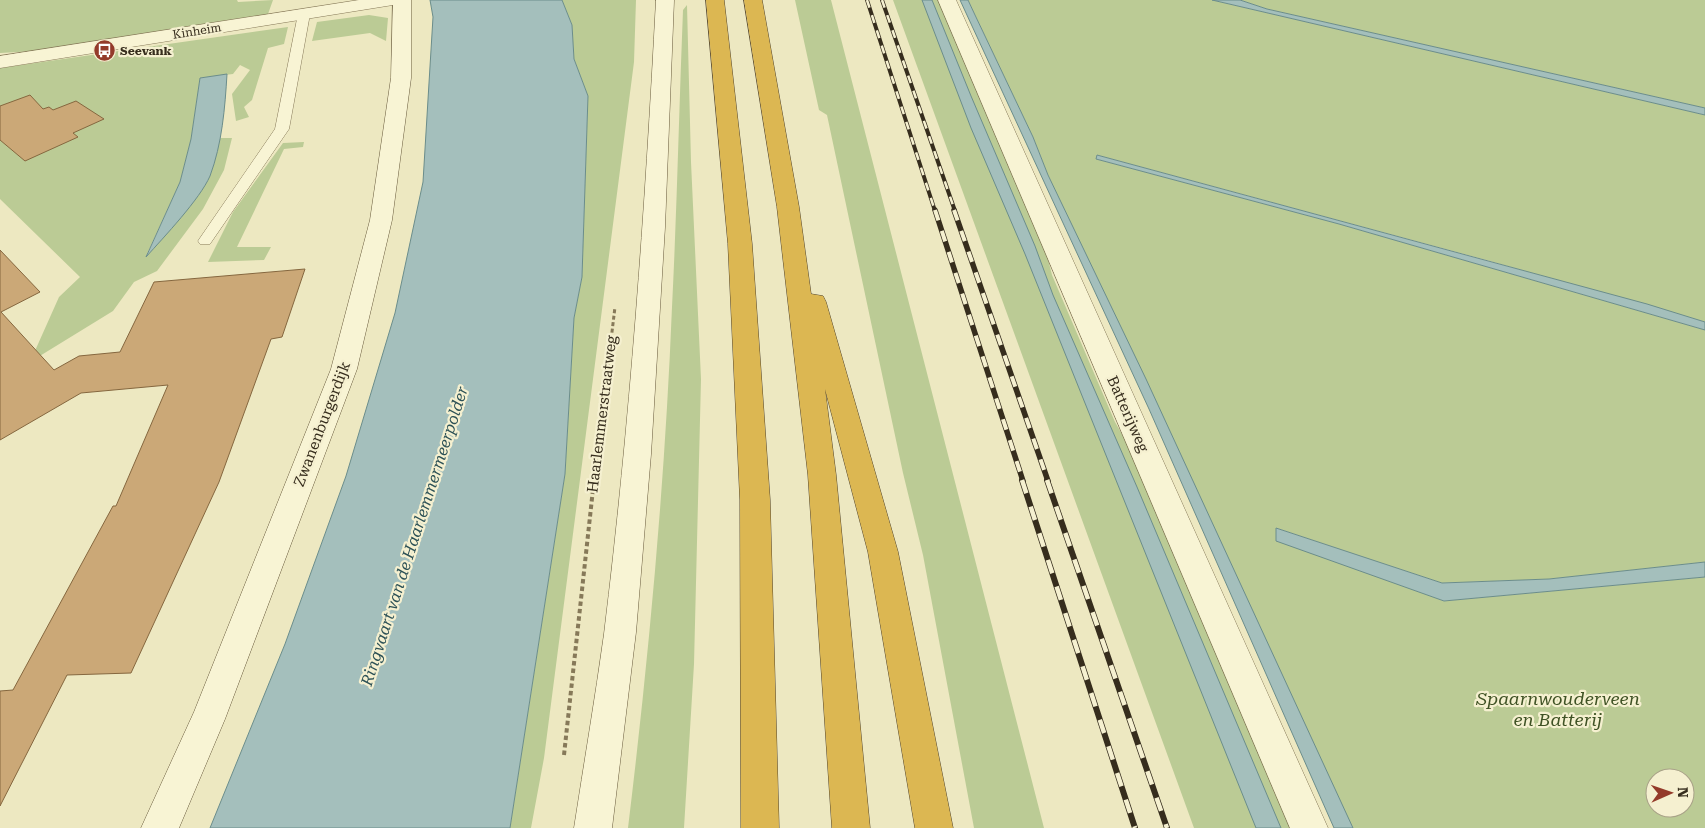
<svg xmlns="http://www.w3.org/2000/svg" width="1705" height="828" viewBox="0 0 1705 828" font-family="'Roboto Serif',serif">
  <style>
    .green { fill: #bbcb95; fill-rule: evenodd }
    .water { fill: #a4bfbc; stroke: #6b8d8b }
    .building { fill: #cba877; stroke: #85673f }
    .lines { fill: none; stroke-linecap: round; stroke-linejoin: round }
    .lane-casing { stroke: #867959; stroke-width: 1 }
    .street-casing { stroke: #867959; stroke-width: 1 }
    .secondary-casing { stroke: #685a3c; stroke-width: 1 }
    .highway-casing { stroke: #54462d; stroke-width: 1 }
    .path-far1 { stroke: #867959; stroke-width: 3; stroke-dasharray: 4 2.5; stroke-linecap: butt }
    .path { stroke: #867959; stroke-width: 4; stroke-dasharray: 4.5 3; stroke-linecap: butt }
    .lane { fill: #f8f4d4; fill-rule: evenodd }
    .street { fill: #f8f4d4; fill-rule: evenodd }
    .secondary { fill: #f8f4d4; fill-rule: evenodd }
    .highway { fill: #dcb752; fill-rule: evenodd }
    .rail-far2-casing { stroke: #362d1d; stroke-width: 4 }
    .rail-far1-casing { stroke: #362d1d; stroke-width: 5.5 }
    .rail-casing { stroke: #362d1d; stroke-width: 6 }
    .rail-far2 { stroke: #f5f0d0; stroke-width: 2.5; stroke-dasharray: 8; stroke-linecap: butt }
    .rail-far1 { stroke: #f5f0d0; stroke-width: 4; stroke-dasharray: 11; stroke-linecap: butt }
    .rail { stroke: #f5f0d0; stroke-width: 4.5; stroke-dasharray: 14; stroke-linecap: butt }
    .labels { text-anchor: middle; stroke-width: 4.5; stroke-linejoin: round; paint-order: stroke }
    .far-street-label { font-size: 12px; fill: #362d1d; stroke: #f5f0d0 }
    .far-poi-label { font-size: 12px; font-weight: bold; fill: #362d1d; stroke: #f5f0d0; text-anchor: start }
    .street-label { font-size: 15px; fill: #362d1d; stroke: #f5f0d0 }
    .water-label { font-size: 16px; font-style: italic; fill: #2c5156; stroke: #f5f0d0 }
    .near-park-label { font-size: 18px; font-style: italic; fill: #3f5224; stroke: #f5f0d0 }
  </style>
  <rect width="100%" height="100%" fill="#ede8c1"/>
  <!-- green -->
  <path class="green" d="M 0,0 L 237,0 L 238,2 L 273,0 L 268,14 L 35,51 L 0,53 Z
    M 562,0 L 636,0 L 634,62 L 544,758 L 531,828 L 510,828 L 565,474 L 574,318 L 582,277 L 588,96 L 574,59 L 572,25 Z
    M 795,0 L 831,0 L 1044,828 L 974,828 L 923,555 L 903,473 L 827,115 L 819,110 Z
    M 893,0 L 940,0 L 1042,235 L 1052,275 L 1115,422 L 1141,467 L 1295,828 L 1194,828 Z
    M 968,0 L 1212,0 L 1705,115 L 1705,322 L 1486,260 L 1097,155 L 1096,159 L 1339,224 L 1705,330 L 1705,562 L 1549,579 L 1442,583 L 1276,528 L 1276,540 L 1444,601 L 1705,577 L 1705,828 L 1351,828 L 1048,175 L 1033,137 ZM 1655,778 L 1685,778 L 1685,808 L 1655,808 Z
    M 1240,0 L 1705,0 L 1705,108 L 1267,9 Z
    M 687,5 L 691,162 L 701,379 L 694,664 L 684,828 L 628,828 C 649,655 665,481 672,307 C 677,208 679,109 683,10 Z
    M 369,15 L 388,18 L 386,41 L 370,33 L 312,41 L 317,22 Z
    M 288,27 L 284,44 L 268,48 L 252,100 L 244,107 L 249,117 L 236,121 L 232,94 L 250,70 L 240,65 L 233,74 L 200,78 L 191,139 L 180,182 L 147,254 L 209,177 L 219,138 L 232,138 L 224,170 L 203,209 L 157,271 L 134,282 L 113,311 L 30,362 L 59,297 L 80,277 L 0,199 L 0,68 Z
    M 304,142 L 303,147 L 284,149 L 237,247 L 271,247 L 264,260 L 208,262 L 233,212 L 283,143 Z"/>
  <!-- water -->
  <path class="water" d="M 430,0 L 562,0 L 572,25 L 574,59 L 588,96 L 582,277 L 574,318 L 565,474 L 510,828 L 210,828 L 285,644 L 346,476 L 395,313 L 423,182 L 433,17 Z
    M 922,0 L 932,0 L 971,96 L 1035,246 L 1053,295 L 1137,487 L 1281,828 L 1256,828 L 1025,254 L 971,128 Z
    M 960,0 L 968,0 L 975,15 L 1033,137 L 1048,175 L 1146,379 L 1353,828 L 1334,828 L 1149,409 Z
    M 1212,0 L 1240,0 L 1267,9 L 1705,108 L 1705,115 Z
    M 227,74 C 225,108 222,144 210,176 C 200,199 164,237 146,257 L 180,182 L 191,139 L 200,78 Z
    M 1097,155 L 1647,304 L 1705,322 L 1705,330 L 1339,224 L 1096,159 Z
    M 1276,528 L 1442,583 L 1549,579 L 1705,562 L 1705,577 L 1444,601 L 1276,541 Z"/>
  <!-- building -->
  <path class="building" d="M 30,95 L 43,109 L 49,107 L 53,110 L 76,101 L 104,119 L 73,133 L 78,137 L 25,161 L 0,140 L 0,106 Z
    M 0,250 L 40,292 L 1,312 L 54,370 L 79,356 L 120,352 L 154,282 L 305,269 L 282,337 L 271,339 L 219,482 L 131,673 L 67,675 L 0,806 L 0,691 L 13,690 L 113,506 L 116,506 L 168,385 L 81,393 L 0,440 Z"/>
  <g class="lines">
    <defs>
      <path id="lane" d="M 304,11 L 310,14 L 289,129 L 210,244 L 200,244 L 198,241 L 200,238 L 275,129 L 298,14 Z"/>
      <path id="street" d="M 359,0 L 402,0 L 399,4 L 393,5 L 0,68 L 0,56 Z
        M 938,0 L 956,0 L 1328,828 L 1290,828 Z"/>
      <path id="secondary" d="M 393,0 L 411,0 L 411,78 L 392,220 L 357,369 L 225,719 L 179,828 L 141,828 L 194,712 L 331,369 L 370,220 L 391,78 Z
        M 656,0 L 674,0 L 665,227 L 651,454 L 636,632 L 612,828 L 574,828 C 584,763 595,699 604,634 C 630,423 645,211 656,0 Z"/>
      <path id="highway" d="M 706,0 L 724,0 L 752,244 L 770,500 L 779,828 L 741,828 L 740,500 L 728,244 Z
        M 744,0 L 762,0 L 799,207 L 811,294 L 823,296 L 826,302 L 898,552 L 953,828 L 915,828 L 868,552 L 825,389 L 836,475 L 870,828 L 832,828 L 808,475 L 777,207 Z"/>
    </defs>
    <!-- lane casing -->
    <use href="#lane" class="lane-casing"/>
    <!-- street casing -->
    <use href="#street" class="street-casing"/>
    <!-- secondary casing -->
    <use href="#secondary" class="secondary-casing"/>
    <!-- highway casing -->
    <use href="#highway" class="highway-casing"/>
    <!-- path-far1 -->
    <path class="path-far1" d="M 594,481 L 615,307"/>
    <!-- path -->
    <path class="path" d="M 564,755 L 594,480"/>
    <!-- lane -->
    <use href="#lane" class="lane"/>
    <!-- street -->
    <use href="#street" class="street"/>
    <!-- secondary -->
    <use href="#secondary" class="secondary"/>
    <!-- highway -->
    <use href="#highway" class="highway"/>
    <defs>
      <path id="rail-far2" d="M 867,0 L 935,211
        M 882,0 L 955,211"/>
      <path id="rail-far1" d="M 935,210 L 1023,481
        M 954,210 L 1048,481"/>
      <path id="rail" d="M 1022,480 L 1135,828
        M 1047,480 L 1167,828"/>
    </defs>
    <!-- rail-far2 casing -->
    <use href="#rail-far2" class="rail-far2-casing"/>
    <!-- rail-far1 casing -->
    <use href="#rail-far1" class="rail-far1-casing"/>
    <!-- rail casing -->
    <use href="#rail" class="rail-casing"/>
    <!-- rail-far2 -->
    <use href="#rail-far2" class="rail-far2"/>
    <!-- rail-far1 -->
    <use href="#rail-far1" class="rail-far1"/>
    <!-- rail -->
    <use href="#rail" class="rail"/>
  </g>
  <!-- icons -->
  <defs>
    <symbol id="bus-disc" viewBox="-11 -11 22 22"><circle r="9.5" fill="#943b2a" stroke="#f5f0d0"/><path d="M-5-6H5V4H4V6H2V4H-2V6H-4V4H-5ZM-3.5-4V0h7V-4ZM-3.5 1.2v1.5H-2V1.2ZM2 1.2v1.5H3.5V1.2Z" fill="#fff"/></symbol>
  </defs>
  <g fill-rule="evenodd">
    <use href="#bus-disc" x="92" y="38" width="25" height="25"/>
  </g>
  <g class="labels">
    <!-- far-street labels -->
    <g class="far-street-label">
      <text transform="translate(197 31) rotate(-9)" y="4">Kinheim</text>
    </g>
    <!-- far-poi labels -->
    <g class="far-poi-label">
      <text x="120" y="55">Seevank</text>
    </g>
    <!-- street labels -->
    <g class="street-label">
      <text transform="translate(602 414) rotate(-83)" y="5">Haarlemmerstraatweg</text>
      <text transform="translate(1128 414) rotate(66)" y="5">Batterijweg</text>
      <text transform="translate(322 424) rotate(-69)" y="5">Zwanenburgerdijk</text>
    </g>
    <!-- water labels -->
    <g class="water-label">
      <text transform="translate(414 536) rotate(-72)" y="6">Ringvaart van de Haarlemmermeerpolder</text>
    </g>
    <!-- near-park labels -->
    <g class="near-park-label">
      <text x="1558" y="705">Spaarnwouderveen<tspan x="1558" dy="21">en Batterij</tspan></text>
    </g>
  </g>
  <!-- north arrow -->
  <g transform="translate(1670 793) rotate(88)"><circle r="24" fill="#f5f0d0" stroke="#a9a288"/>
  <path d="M0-4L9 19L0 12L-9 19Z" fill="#943b2a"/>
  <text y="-8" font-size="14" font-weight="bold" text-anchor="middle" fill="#362d1d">N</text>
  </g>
</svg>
